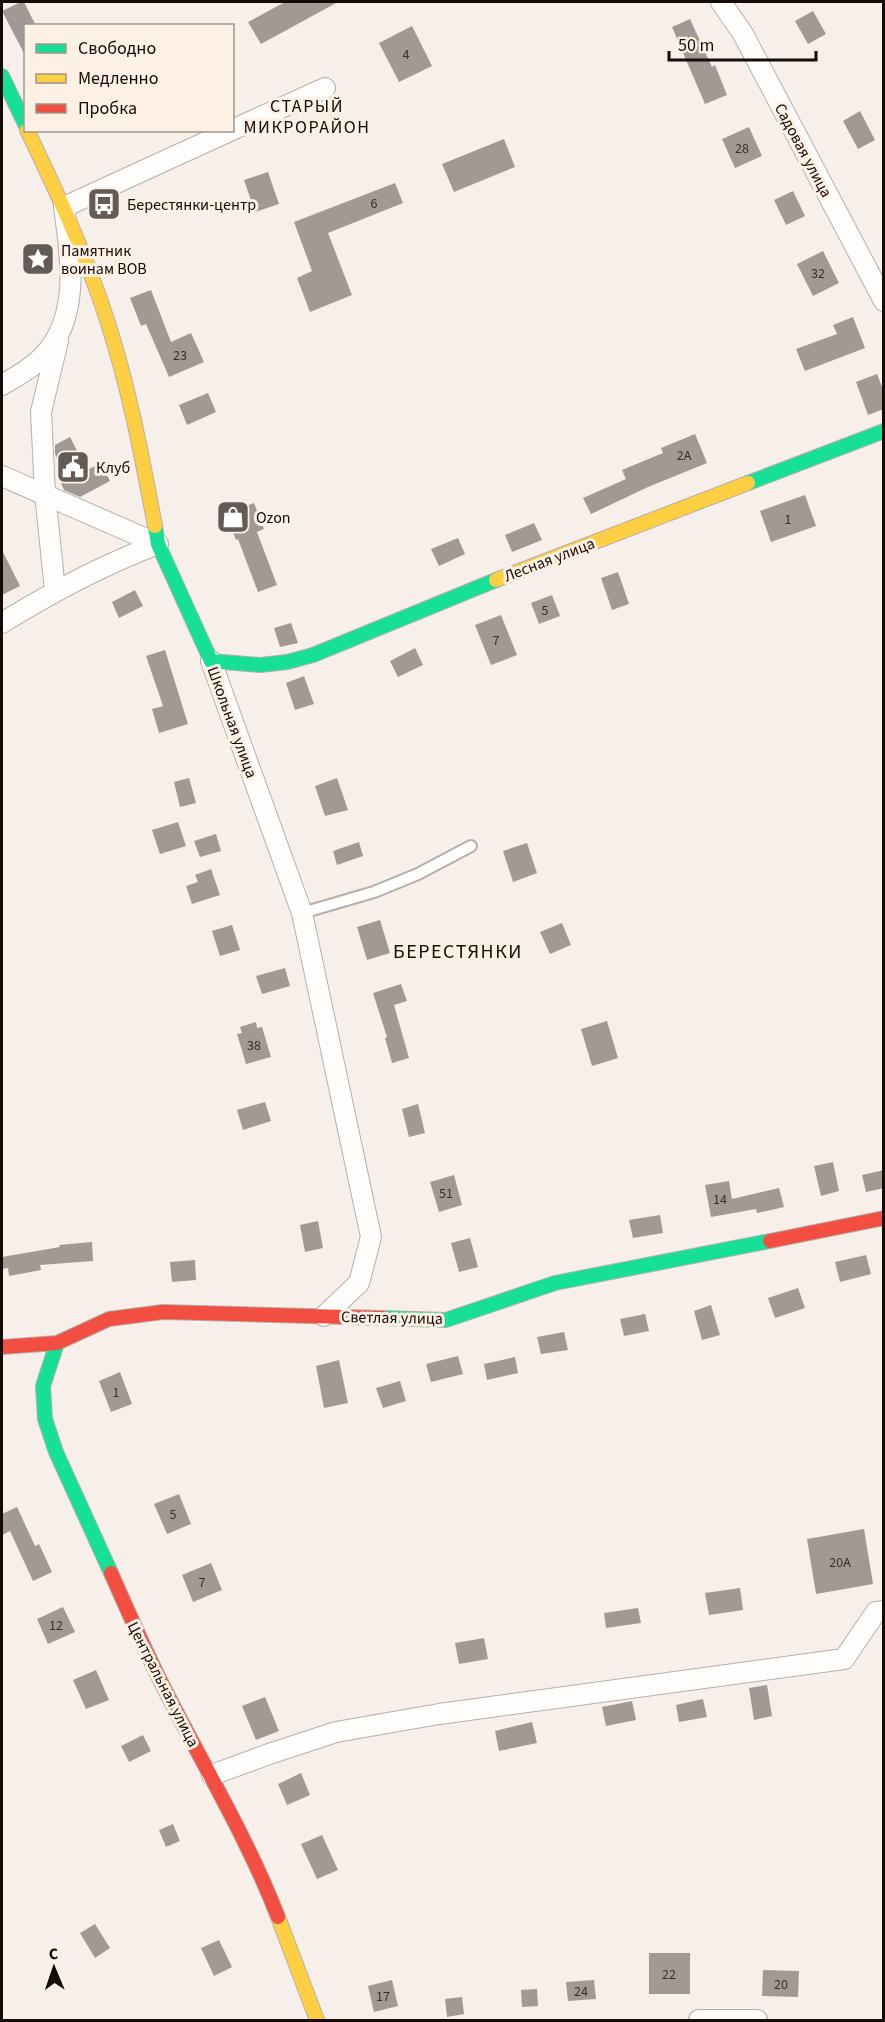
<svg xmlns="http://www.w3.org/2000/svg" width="885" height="2022" viewBox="0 0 885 2022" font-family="'Source Sans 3',sans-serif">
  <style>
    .building { fill: #a19a94 }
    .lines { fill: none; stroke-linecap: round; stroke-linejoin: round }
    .lane-casing { stroke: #b6afa9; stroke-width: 14 }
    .street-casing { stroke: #b6afa9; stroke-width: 22 }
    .fast-casing { stroke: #b6afa9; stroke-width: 16 }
    .slow-casing { stroke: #b6afa9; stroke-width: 16 }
    .jam-casing { stroke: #b6afa9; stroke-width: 16 }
    .lane { stroke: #fefdfc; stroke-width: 10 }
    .street { stroke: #fefdfc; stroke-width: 20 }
    .fast { stroke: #16e098; stroke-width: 14 }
    .slow { stroke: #ffcf43; stroke-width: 14 }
    .jam { stroke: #f24e42; stroke-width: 14 }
    .labels { text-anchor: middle; stroke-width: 6; stroke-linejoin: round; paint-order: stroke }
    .number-label { font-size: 14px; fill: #37302a }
    .street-label { font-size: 16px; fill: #140c06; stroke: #fdf0e4 }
    .poi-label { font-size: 16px; fill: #140c06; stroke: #fdf0e4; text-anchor: start }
    .neighbourhood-label { font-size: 18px; letter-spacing: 1.5px; fill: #140c06; stroke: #fdf0e4 }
    .quarter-label { font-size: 20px; letter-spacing: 1.5px; fill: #140c06; stroke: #fdf0e4 }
  </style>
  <rect width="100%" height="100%" fill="#f7f0ea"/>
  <!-- building -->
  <path class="building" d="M 21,2 L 24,2 L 36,26 L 26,26 L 26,57 L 2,11 Z
    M 285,2 L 338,2 L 261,44 L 248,22 Z
    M 813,11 L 826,34 L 808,44 L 795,21 Z
    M 690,19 L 712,67 L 715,65 L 727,95 L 705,104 L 672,27 Z
    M 412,26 L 432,66 L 399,82 L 379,43 Z
    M 860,111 L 875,140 L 858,149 L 843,121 Z
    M 749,127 L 762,156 L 735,168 L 722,139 Z
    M 504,139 L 515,167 L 454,192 L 442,164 Z
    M 268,172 L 279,204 L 255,212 L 244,180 Z
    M 395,183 L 403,203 L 328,233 L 352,295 L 310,312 L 297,278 L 312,271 L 294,222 Z
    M 793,191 L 805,216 L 786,225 L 774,200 Z
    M 823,251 L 839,283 L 813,296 L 797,264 Z
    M 151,290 L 171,342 L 191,333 L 204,362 L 169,377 L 146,324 L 141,326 L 130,298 Z
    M 853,317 L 865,348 L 805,371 L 796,349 L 837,334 L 833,325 Z
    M 877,374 L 884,392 L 884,409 L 868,415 L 856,382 Z
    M 208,393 L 216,412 L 187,425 L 179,405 Z
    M 695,434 L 707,463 L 648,487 L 591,514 L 583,498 L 626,479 L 622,470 L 663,453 L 661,448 Z
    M 70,437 L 87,470 L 101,463 L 110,481 L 80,497 L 64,490 L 61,483 L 68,480 L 55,454 L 55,445 Z
    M 805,495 L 816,526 L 771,542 L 760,511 Z
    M 254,503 L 264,529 L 257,532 L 277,585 L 258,592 L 238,539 L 236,540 L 226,514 Z
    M 534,523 L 542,540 L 512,552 L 505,535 Z
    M 458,538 L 465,554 L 439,566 L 431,549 Z
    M 2,550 L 20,586 L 2,595 Z
    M 618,572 L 629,604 L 612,610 L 601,578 Z
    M 135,590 L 143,606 L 119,618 L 112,602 Z
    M 552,595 L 560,616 L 539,624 L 531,603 Z
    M 501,615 L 517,655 L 491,665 L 475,625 Z
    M 291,623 L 298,643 L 280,647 L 274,628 Z
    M 415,648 L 423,665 L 398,677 L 390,661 Z
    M 165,650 L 188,724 L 159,733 L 152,709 L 163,706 L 146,656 Z
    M 304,676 L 314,704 L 295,710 L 286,683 Z
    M 189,778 L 196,803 L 180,807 L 174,782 Z
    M 337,778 L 348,810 L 325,816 L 315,786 Z
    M 178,822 L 186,846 L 160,854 L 152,830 Z
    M 216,834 L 221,851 L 200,857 L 194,841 Z
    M 359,842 L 363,856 L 337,865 L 333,851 Z
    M 527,843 L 537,873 L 513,882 L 503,851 Z
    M 211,869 L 220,895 L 192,904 L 186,886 L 198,882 L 195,875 Z
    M 380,920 L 390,953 L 367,960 L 357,927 Z
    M 562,923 L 571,945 L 550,954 L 540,932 Z
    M 232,925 L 240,950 L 220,956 L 212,931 Z
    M 285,968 L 290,986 L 262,994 L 256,976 Z
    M 401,984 L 407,1001 L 394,1005 L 409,1058 L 392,1063 L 385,1038 L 387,1037 L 373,993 Z
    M 607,1021 L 618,1058 L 592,1066 L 581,1029 Z
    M 256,1022 L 257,1028 L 262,1027 L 271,1057 L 246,1064 L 237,1034 L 242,1033 L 240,1027 Z
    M 265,1102 L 271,1121 L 243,1130 L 237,1110 Z
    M 418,1104 L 425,1133 L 409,1137 L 402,1109 Z
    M 833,1162 L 839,1191 L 821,1196 L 814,1166 Z
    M 884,1170 L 884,1188 L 866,1192 L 862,1175 Z
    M 454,1175 L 462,1205 L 439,1212 L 430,1182 Z
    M 729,1181 L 732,1199 L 779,1188 L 784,1207 L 757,1213 L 756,1209 L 711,1217 L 705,1185 Z
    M 660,1215 L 663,1233 L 633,1238 L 629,1220 Z
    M 318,1221 L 323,1248 L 305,1252 L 300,1225 Z
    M 470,1238 L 478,1267 L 459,1272 L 451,1243 Z
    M 92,1242 L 93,1261 L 40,1265 L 41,1270 L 9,1276 L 8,1268 L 2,1269 L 2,1257 L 60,1247 L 59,1245 Z
    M 866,1255 L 871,1274 L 840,1282 L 835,1262 Z
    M 195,1260 L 196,1280 L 172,1282 L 170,1262 Z
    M 798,1288 L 805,1308 L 775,1318 L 768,1298 Z
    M 711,1305 L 720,1335 L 702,1340 L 694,1311 Z
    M 645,1314 L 649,1331 L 624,1336 L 620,1319 Z
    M 564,1332 L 568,1350 L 541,1354 L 537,1337 Z
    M 458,1356 L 463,1374 L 431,1382 L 426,1364 Z
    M 515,1357 L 518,1373 L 487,1380 L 484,1364 Z
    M 339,1360 L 348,1403 L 324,1408 L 316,1366 Z
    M 120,1372 L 132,1404 L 111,1412 L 99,1381 Z
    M 400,1381 L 406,1401 L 383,1408 L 376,1388 Z
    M 179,1494 L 191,1524 L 167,1534 L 154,1504 Z
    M 17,1507 L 35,1546 L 39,1544 L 52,1572 L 33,1581 L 10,1531 L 2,1535 L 2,1514 Z
    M 864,1529 L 873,1584 L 816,1594 L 807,1539 Z
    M 211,1563 L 222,1590 L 193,1602 L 182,1575 Z
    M 740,1588 L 743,1610 L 709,1615 L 705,1593 Z
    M 63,1607 L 75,1632 L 48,1644 L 37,1619 Z
    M 638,1608 L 641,1623 L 606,1628 L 604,1613 Z
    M 484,1638 L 488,1659 L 459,1664 L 455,1643 Z
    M 96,1670 L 109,1700 L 86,1709 L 73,1680 Z
    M 767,1685 L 772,1716 L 754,1720 L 749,1688 Z
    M 265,1697 L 279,1731 L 256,1740 L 242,1706 Z
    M 703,1699 L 707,1717 L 679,1722 L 676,1705 Z
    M 632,1701 L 636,1720 L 606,1726 L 602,1707 Z
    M 532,1722 L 537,1743 L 499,1751 L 495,1731 Z
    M 143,1735 L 151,1751 L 129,1762 L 121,1746 Z
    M 301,1773 L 310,1795 L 287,1805 L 278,1784 Z
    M 173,1824 L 180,1841 L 166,1847 L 159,1830 Z
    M 322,1835 L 338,1870 L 317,1879 L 301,1844 Z
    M 95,1924 L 110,1948 L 95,1958 L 80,1933 Z
    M 219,1940 L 232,1967 L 214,1976 L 201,1948 Z
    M 649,1953 L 690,1953 L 690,1994 L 649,1994 Z
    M 763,1970 L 799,1971 L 798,1997 L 762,1996 Z
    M 392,1980 L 398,2006 L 374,2012 L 368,1986 Z
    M 594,1980 L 596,1999 L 568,2001 L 566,1982 Z
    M 537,1989 L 538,2006 L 522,2007 L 521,1990 Z
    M 462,1997 L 464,2014 L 447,2017 L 445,1999 Z"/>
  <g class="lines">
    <defs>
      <path id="lane" d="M 302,913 L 374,892 L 418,874 L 471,846"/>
      <path id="street" d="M 721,2 L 743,34 L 884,301
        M 232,130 L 325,88
        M 2,385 C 17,376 34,367 46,353 C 81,313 70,254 64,207 L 232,130
        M 2,476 L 158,544
        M 55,590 L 45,494 L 41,412 L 58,341
        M 2,623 C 52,592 103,565 158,544
        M 211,661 L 302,913 L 371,1237 L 359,1283 L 324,1316
        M 212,1775 L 269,1754 L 336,1732 L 439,1714 L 844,1659 L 876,1612 L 884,1611
        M 699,2020 L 757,2020"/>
      <path id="fast" d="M 2,76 L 26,126
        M 748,483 L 884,431
        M 155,526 L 158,544 L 211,661 L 260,665 L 287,662 L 313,655 L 496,580
        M 383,1318 L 446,1320 L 555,1283 L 770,1241
        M 57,1343 L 43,1386 L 45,1419 L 56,1452 L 111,1573"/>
      <path id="slow" d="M 27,130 C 57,192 86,255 107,320 C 129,387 142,457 155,526
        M 496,580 L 748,483
        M 278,1917 L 317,2020"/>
      <path id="jam" d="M 770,1241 L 884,1218
        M 2,1347 L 57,1343 L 109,1319 L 163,1312 L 383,1318
        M 111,1573 C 126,1607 141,1641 157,1674 C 197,1755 245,1832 278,1917"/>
    </defs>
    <!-- lane casing -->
    <use href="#lane" class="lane-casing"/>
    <!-- street casing -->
    <use href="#street" class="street-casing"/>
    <!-- fast casing -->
    <use href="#fast" class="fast-casing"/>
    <!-- slow casing -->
    <use href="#slow" class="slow-casing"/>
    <!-- jam casing -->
    <use href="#jam" class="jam-casing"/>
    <!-- lane -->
    <use href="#lane" class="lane"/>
    <!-- street -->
    <use href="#street" class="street"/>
    <!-- fast -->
    <use href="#fast" class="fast"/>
    <!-- slow -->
    <use href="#slow" class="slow"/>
    <!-- jam -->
    <use href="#jam" class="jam"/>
  </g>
  <!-- icons -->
  <defs>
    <symbol id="bus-square" viewBox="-11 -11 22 22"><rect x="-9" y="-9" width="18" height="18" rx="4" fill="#635c56" stroke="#fdf0e4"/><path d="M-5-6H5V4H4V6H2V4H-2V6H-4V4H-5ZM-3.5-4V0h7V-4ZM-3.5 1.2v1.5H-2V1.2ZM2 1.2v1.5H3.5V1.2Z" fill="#fff"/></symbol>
    <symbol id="sight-square" viewBox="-11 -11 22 22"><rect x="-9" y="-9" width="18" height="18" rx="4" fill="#635c56" stroke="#fdf0e4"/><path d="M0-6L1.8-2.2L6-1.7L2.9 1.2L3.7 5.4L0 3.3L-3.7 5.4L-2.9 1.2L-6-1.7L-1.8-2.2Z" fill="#fff"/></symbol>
    <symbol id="civic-square" viewBox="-11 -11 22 22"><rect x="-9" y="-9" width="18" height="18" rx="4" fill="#635c56" stroke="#fdf0e4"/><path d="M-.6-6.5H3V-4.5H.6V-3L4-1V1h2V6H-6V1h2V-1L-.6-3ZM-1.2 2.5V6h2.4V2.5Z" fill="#fff"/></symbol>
    <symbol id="shop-square" viewBox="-11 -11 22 22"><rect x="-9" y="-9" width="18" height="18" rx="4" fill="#635c56" stroke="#fdf0e4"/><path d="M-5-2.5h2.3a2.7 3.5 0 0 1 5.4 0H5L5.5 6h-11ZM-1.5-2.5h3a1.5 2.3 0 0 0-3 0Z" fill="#fff"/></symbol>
  </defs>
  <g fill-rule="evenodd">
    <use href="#bus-square" x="85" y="185" width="38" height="38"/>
    <use href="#sight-square" x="19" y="240" width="38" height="38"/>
    <use href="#civic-square" x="54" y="448" width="38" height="38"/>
    <use href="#shop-square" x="214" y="498" width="38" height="38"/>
  </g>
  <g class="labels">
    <!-- number labels -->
    <g class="number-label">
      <text x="406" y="59">4</text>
      <text x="742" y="153">28</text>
      <text x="374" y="208">6</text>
      <text x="818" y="278">32</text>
      <text x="180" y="360">23</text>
      <text x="684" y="460">2А</text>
      <text x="788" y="524">1</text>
      <text x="545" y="615">5</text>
      <text x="496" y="645">7</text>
      <text x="254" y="1050">38</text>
      <text x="446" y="1198">51</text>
      <text x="720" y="1204">14</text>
      <text x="116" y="1397">1</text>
      <text x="173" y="1519">5</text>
      <text x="840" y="1567">20А</text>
      <text x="202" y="1587">7</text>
      <text x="56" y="1630">12</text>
      <text x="669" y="1979">22</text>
      <text x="781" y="1989">20</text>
      <text x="581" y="1996">24</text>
      <text x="383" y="2001">17</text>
    </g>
    <!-- street labels -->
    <g class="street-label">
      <text transform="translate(804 150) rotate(62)" y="6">Садовая улица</text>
      <text transform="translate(549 559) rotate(-21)" y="6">Лесная улица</text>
      <text transform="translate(233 722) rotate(70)" y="6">Школьная улица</text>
      <text transform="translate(392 1317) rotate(1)" y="6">Светлая улица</text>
      <text transform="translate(164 1684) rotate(63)" y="6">Центральная улица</text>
    </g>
    <!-- poi labels -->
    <g class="poi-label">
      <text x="127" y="210">Берестянки-центр</text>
      <text x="61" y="256">Памятник<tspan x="61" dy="18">воинам ВОВ</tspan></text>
      <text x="96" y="473">Клуб</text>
      <text x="256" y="523">Ozon</text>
    </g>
    <!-- neighbourhood labels -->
    <g class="neighbourhood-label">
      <text x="307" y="112">СТАРЫЙ<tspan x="307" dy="21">МИКРОРАЙОН</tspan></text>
    </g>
    <!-- quarter labels -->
    <g class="quarter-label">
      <text x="458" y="958">БЕРЕСТЯНКИ</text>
    </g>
  </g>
  <!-- border -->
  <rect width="885" height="2022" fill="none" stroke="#140c06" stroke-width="6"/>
  <!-- legend -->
  <rect x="24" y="24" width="210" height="108" fill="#fdf0e4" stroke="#a0958b" stroke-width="1.5"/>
  <rect x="36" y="44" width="30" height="9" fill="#16e098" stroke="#a0958b" stroke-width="1.5"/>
  <text x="78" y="54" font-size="18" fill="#140c06">Свободно</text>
  <rect x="36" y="74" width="30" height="9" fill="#ffcf43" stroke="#a0958b" stroke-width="1.5"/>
  <text x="78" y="84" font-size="18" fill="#140c06">Медленно</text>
  <rect x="36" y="104" width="30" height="9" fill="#f24e42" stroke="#a0958b" stroke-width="1.5"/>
  <text x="78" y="114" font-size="18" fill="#140c06">Пробка</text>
  <!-- north arrow -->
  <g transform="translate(54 1968) rotate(358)" stroke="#fdf0e4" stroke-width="4.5" paint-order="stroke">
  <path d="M0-4.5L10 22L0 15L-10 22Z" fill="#140c06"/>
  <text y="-9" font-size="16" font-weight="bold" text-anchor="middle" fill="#140c06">С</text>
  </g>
  <!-- scale -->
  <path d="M669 51v9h147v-9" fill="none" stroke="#140c06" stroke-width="3"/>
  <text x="678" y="51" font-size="18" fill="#140c06" stroke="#fdf0e4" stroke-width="4.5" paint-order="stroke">50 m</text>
</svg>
